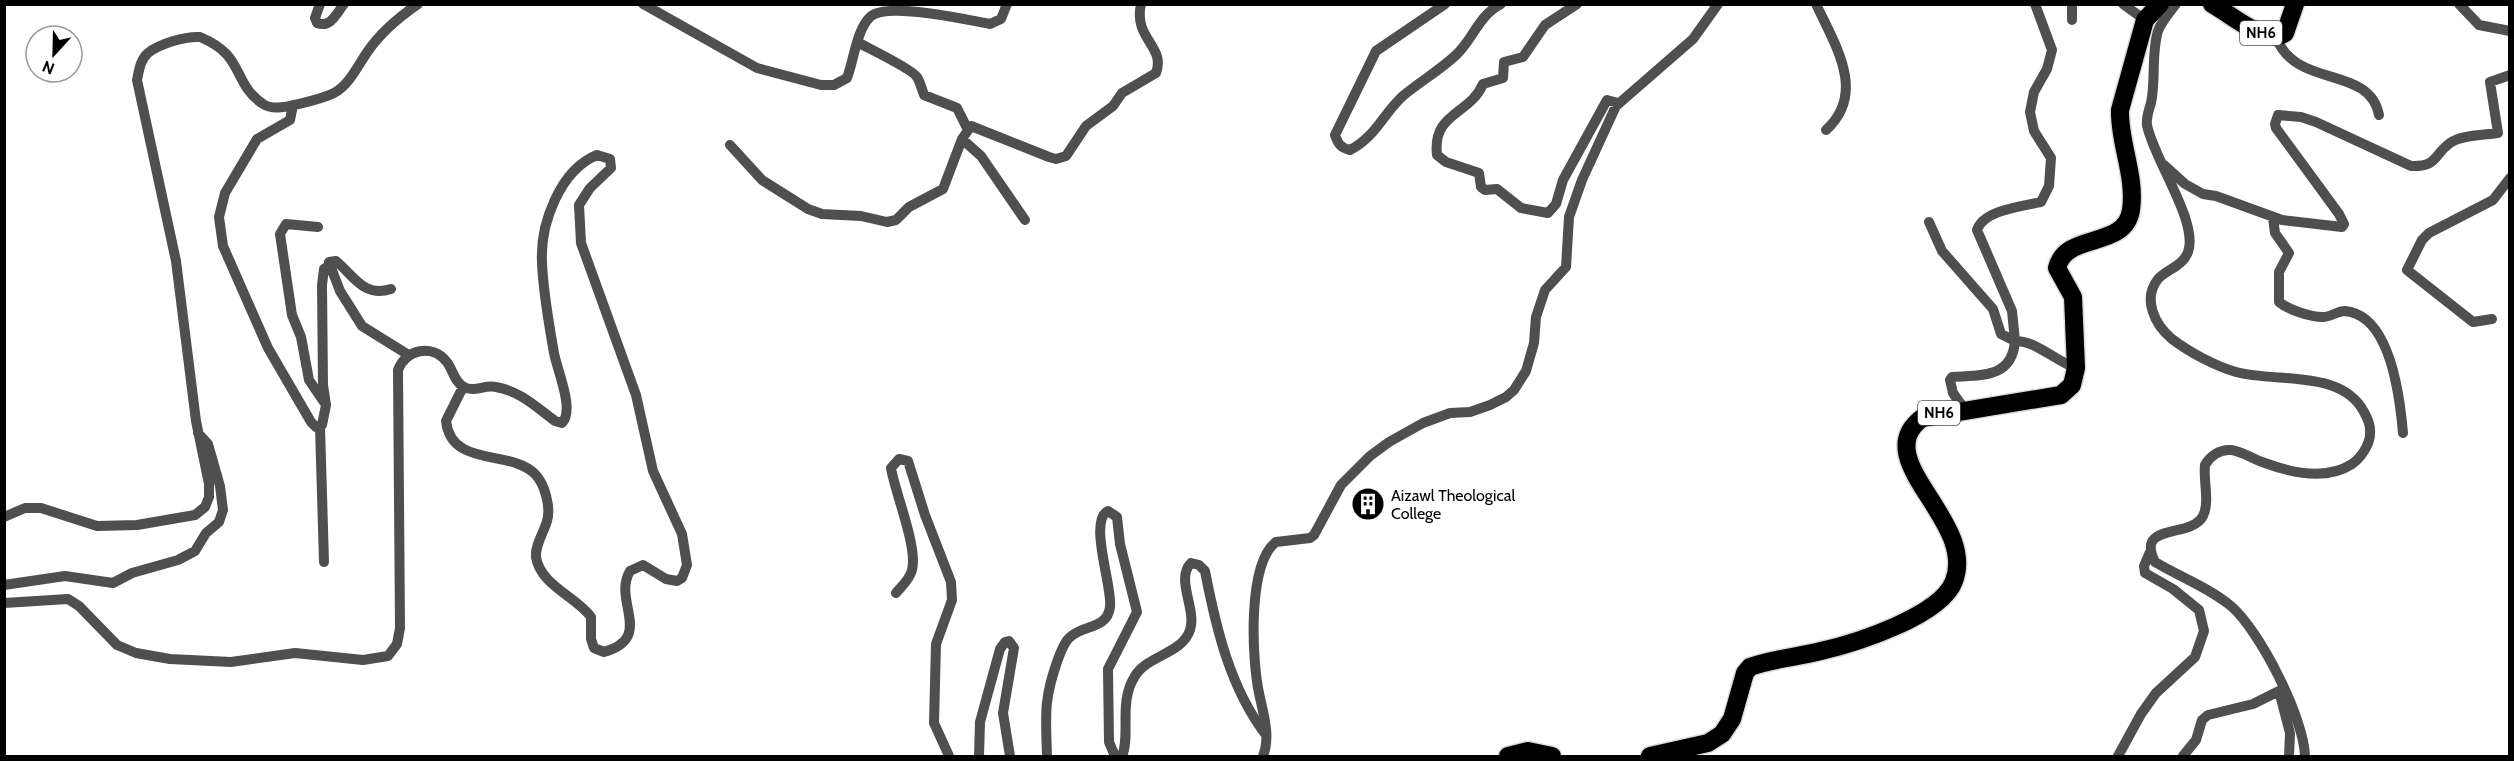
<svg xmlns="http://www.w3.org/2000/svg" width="2514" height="761" viewBox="0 0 2514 761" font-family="Cabin,sans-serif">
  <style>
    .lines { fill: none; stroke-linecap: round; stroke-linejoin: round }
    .highway-casing { stroke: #dbdbdb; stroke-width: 21 }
    .street { stroke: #4f4f4f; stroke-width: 10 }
    .highway { stroke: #000; stroke-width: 18 }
    .labels { text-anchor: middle; stroke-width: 4.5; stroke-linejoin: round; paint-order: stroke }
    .shield { fill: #fff; stroke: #4c4c4c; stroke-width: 1.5 }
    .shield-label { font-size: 15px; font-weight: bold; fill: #000 }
    .poi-label { font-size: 16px; fill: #000; stroke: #fff; text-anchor: start }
  </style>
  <rect width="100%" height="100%" fill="#fff"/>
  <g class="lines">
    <defs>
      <path id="highway" d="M 2212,4 C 2229,13 2266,46 2285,33 L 2295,4
        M 1508,756 L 1528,751 L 1552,756
        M 1650,756 L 1708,743 L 1722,734 L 1732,719 L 1745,673 L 1750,667 C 1772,659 1797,657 1821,651 C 1856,643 1941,616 1954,581 C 1977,520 1867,460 1922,418 L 2061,395 L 2072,385 L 2076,368 L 2073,297 L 2057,268 C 2066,231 2125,250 2131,210 C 2136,176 2119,143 2120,110 L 2145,20 L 2160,4"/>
    </defs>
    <!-- highway casing -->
    <use href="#highway" class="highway-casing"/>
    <!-- street -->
    <path class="street" d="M 320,4 L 315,18 L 317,23 C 331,28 336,14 344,4
      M 643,4 L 757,68 L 821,85 L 834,85 L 847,78 C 854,60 856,31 870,17 C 886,1 968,20 990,24 L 1001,19 L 1007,4
      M 1445,4 L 1376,51 L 1335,135 C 1338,144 1341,148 1350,150 C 1376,137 1384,112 1404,95 C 1421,81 1440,70 1456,55 C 1473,39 1479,15 1501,4
      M 1577,4 L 1545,25 L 1523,57 L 1504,62 L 1503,78 L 1483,84 C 1470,115 1432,112 1437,155 L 1446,162 L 1479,173 L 1481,187 L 1485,190 L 1497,189 L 1521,208 L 1548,213 L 1556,204 L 1563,180 L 1607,100 L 1618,103
      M 1816,4 C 1835,45 1867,93 1826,130
      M 2035,4 L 2052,50 L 2047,69 L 2034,92 L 2030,112 L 2034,131 L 2051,158 L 2049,186 L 2041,202 C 2024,206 1983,210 1977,230 L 2012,311 L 2015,341 C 2037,341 2055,361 2076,368
      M 2072,4 L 2072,20
      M 2123,4 L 2145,20
      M 2176,4 C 2170,12 2161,22 2158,31 C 2151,54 2156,80 2151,103 C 2149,110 2146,117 2147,125 C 2153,158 2199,222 2188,252 C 2182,267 2167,269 2158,279 C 2142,299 2155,325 2172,339 C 2189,352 2215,366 2236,372 C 2276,383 2342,369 2364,412 C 2368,419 2371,426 2370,434 C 2370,444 2361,458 2352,464 C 2326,481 2292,473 2265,463 C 2254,460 2242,451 2231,450 C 2220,449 2210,456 2205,465 C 2203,480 2210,502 2203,516 C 2191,539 2135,522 2155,562 C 2180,577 2208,587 2231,606 C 2260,631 2304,718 2305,756
      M 2459,4 L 2479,25 L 2510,31
      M 2276,37 C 2296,90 2369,64 2379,115
      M 859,43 C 870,49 912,69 917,77 C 920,82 922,89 924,95 L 957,108 L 967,128
      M 293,105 L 290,120 L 257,139 L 225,193 L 219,217 L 223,246 L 268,348 L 311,422 L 316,427 L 322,425 L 326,405 L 323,385 L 322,285 L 324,269 L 330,265 L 340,291 L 362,326 L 407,354
      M 962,139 L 981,156 L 1025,220
      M 730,145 L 762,180 L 808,209 L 822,214 L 861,216 L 887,222 L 896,220 L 909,207 L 943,189 L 962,139 L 971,126 L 1049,157 L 1056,159 L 1066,156 L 1086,126 L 1113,106 L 1122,93 L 1156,73 C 1166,46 1133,39 1141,4
      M 2164,165 L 2185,184 L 2203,194 L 2216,196 L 2282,220 L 2342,227 L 2344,224 L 2339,214 L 2276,128 L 2275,124 L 2278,115 L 2301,117 L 2316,122 L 2411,166 C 2438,167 2433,155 2450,143 C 2460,135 2485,135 2498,133 L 2490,82 L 2510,75
      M 2273,218 L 2275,233 L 2289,253 L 2279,272 L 2279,302 C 2289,310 2310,317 2323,317 C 2331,317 2337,311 2345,311 C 2391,315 2400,398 2403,433
      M 1929,222 L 1942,251 L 1993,309 L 2001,334 L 2015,341 C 2012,379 1980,375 1952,377 L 1950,380 L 1953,393 L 1965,410
      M 318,227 L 286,224 L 280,234 L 292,315 L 301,337 L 309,380 L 324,402
      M 329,262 L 336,261 C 354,276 364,298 391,289
      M 2492,319 L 2473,322 L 2407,270 L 2422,240 L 2429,233 L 2493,200 L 2510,178
      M 320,427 L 324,562
      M 4,517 L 25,508 L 41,508 L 97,526 L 137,525 L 195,515 L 205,507 L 209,497 L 209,484 L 196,421 L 176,261 L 137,80 C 139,71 140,60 148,53 C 159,44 185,36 200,37 C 246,56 231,82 263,104 C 272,110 285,107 294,105 C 307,102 322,99 334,93 C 350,84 358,65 368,51 C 381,32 399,17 418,4
      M 4,585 L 65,576 L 113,583 L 132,573 L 178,560 L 195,551 L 206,533 L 219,522 L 223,510 L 220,486 L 208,444 L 198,433
      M 896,593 C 902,586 910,579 912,570 C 918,547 895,493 891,468 L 899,459 L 908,461 L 925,515 L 951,582 L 952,600 L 936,644 L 934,723 L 949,756
      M 4,603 L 68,599 L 79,606 L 117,645 L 136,653 L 170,659 L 231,662 L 295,653 L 363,660 L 388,656 L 397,644 L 400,628 L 398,370 C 406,349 432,344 446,361 C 453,369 454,382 464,387 C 474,393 485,384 496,387 C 520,391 536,407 555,421 L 562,423 C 575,410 557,370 554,353 C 549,324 543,292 542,262 C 540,224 560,170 597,155 L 610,159 L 611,168 L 590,188 L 579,205 L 581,243 L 636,395 L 653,471 L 682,534 L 687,565 L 682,578 L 677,581 L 666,579 L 643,565 L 630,571 C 612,601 655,637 604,652 L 594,648 L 591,639 L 591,617 C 577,597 540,585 536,557 C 535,545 544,532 547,521 C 551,508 545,484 535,474 C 511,449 451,468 446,421 L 463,387
      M 2279,691 L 2290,733 L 2289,756
      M 979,756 L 980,722 L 1000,649 L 1005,642 L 1009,641 L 1014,648 L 1003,713 L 1010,756
      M 1047,756 C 1046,717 1043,702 1057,662 C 1060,654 1063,644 1069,638 C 1083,624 1107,630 1110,607 C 1113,588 1088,520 1108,511 L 1117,517 L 1120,544 L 1137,612 L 1108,669 L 1109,742 L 1115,756
      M 1122,756 C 1131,735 1118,702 1135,676 C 1148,655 1182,654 1190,630 C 1197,609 1175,579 1191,563 L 1199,565 L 1205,571 C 1216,628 1230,688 1266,735
      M 1263,756 C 1271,736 1263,713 1259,693 C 1252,660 1247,564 1276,542 L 1310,538 L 1314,535 L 1341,485 L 1370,456 L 1389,442 L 1423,423 L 1450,413 L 1470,412 L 1490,405 L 1506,397 L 1514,390 L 1526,371 L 1534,343 L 1536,317 L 1545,290 L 1566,267 L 1569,217 L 1582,180 L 1616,106 L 1693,39 L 1718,4
      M 2118,756 L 2141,714 L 2156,693 L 2195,657 L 2204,631 L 2199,610 L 2173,589 L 2145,573 L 2144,566 L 2150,552
      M 2183,756 L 2196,740 L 2202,720 L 2208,715 L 2253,704 L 2279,691"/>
    <!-- highway -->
    <use href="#highway" class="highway"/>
  </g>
  <!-- icons -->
  <defs>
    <symbol id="building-disc" viewBox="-11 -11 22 22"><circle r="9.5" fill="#000" stroke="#fff"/><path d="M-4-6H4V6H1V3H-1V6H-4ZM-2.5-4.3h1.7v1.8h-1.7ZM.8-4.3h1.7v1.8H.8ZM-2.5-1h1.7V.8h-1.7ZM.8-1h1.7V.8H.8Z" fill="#fff"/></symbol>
  </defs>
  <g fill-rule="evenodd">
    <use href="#building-disc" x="1349" y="485" width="38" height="38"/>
  </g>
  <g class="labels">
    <!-- shield labels -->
    <g class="shield">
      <rect x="2240" y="21" width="42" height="24" rx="4.5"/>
      <rect x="1918" y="401" width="42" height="24" rx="4.5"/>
    </g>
    <g class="shield-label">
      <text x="2261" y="38">NH6</text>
      <text x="1939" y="418">NH6</text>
    </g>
    <!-- poi labels -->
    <g class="poi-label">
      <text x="1391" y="501">Aizawl Theological<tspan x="1391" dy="18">College</tspan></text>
    </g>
  </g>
  <!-- border -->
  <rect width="2514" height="761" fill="none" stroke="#000000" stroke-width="12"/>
  <!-- north arrow -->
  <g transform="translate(54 54) rotate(202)"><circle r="28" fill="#ffffff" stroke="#999999" stroke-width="1.5"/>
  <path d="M0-4.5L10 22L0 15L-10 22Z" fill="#000000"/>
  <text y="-9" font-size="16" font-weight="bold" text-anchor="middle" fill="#000000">N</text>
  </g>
</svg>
